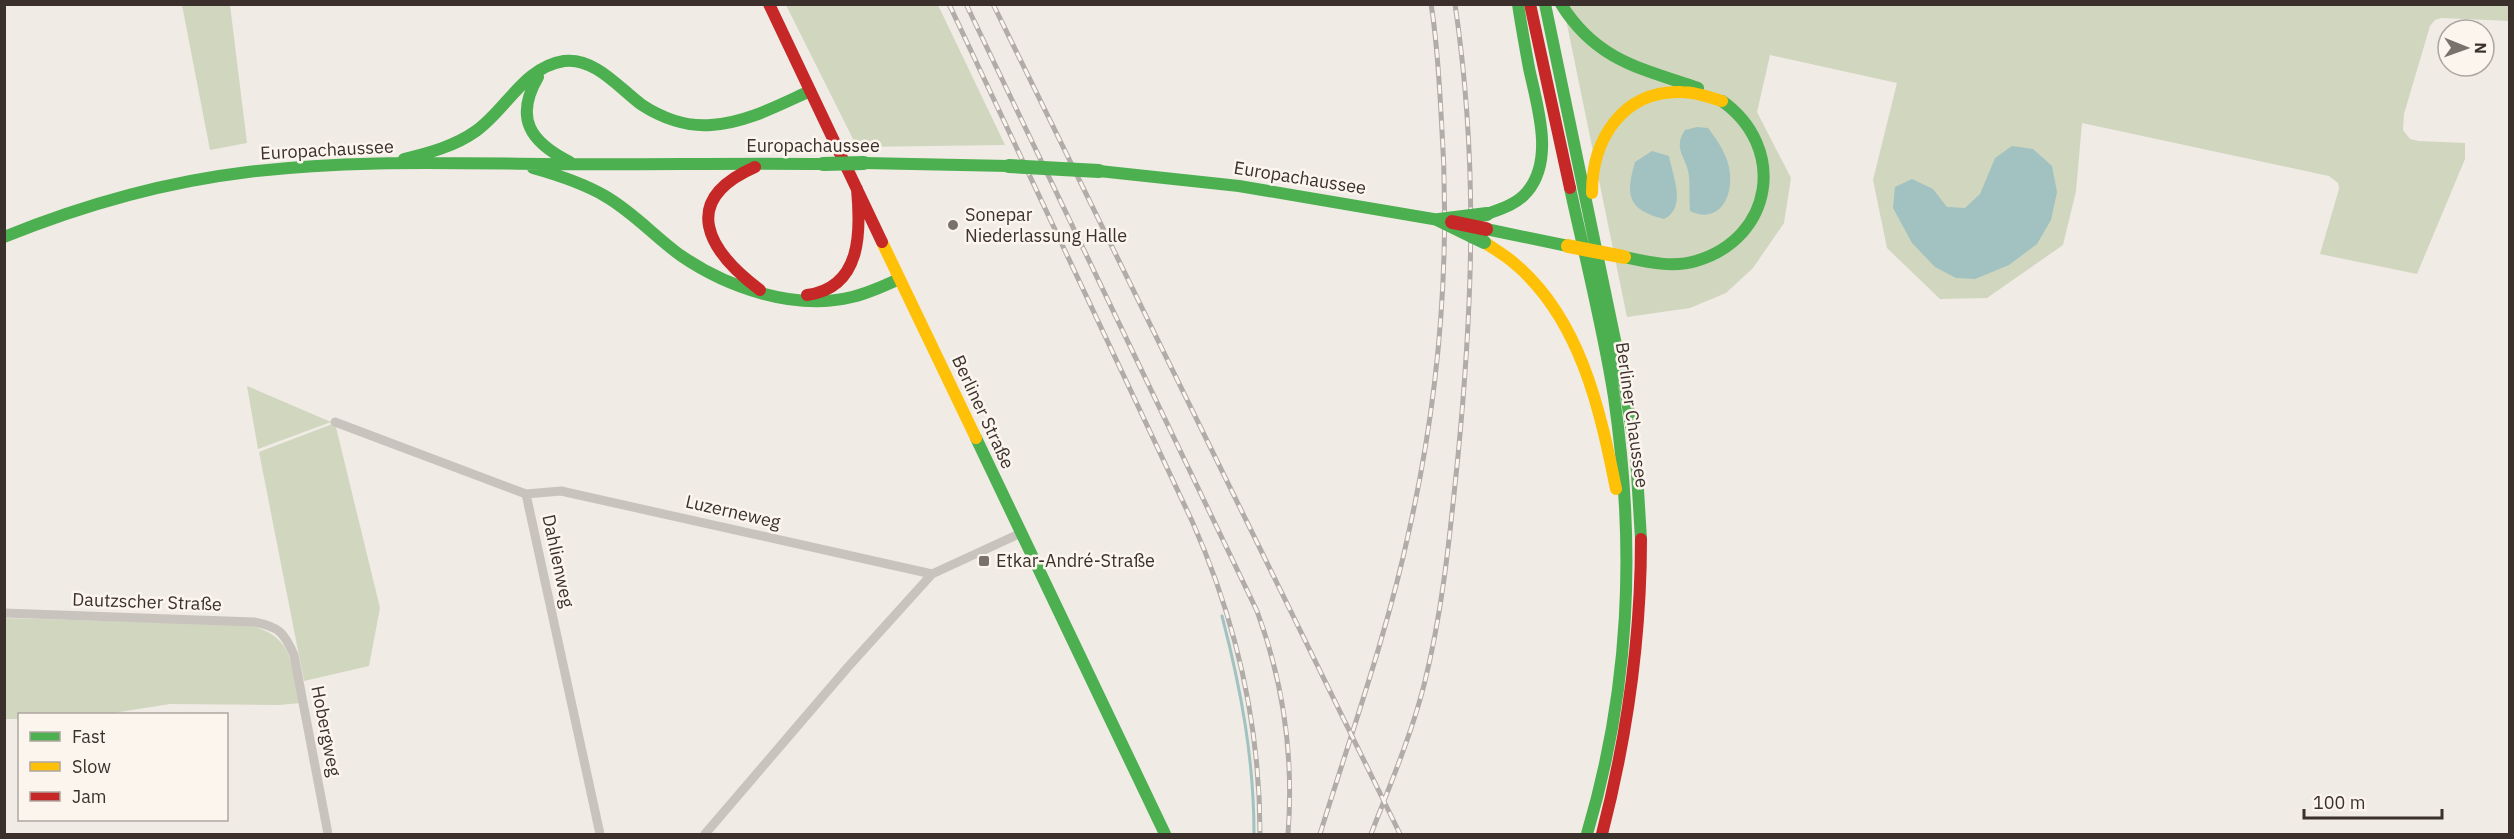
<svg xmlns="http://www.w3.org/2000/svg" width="2514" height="839" viewBox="0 0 2514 839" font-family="'IBM Plex Sans',sans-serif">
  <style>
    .green { fill: #d1d6bf }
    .water { fill: #a1c2c1 }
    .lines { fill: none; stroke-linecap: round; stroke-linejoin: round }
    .stream { stroke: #a1c2c1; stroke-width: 3 }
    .street { stroke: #c9c3be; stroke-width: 9 }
    .fast { stroke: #4caf50; stroke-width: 12 }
    .slow { stroke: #ffc107; stroke-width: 12 }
    .jam { stroke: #c62828; stroke-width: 12 }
    .rail-casing { stroke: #b1aca8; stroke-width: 5 }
    .rail { stroke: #fbf5ee; stroke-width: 3; stroke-dasharray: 9; stroke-linecap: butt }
    .fast-bridge { stroke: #4caf50; stroke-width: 14 }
    .slow-bridge { stroke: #ffc107; stroke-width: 14 }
    .jam-bridge { stroke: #c62828; stroke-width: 14 }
    .poi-dot { fill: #7a716c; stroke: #fbf5ee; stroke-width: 2 }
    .labels { text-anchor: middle; stroke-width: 5; stroke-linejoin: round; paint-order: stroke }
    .street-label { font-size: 18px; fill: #3b302b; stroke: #fbf5ee }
    .poi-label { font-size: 18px; fill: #3b302b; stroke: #fbf5ee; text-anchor: start }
  </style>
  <rect width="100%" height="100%" fill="#f0ebe5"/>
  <!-- green -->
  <path class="green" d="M 2509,4 L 2510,21 L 2441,18 L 2435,20 L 2430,26 L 2404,114 L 2403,130 L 2410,139 L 2419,141 L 2465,143 L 2465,159 L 2417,274 L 2320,254 L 2339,189 L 2338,183 L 2329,176 L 2082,123 L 2076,191 L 2063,245 L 1987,298 L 1940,299 L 1887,248 L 1873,180 L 1897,83 L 1770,55 L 1757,112 L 1791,178 L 1784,223 L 1753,268 L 1726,293 L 1690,308 L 1627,317 L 1563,5 Z
    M 182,5 L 230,5 L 247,143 L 210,150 Z
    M 786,5 L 938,5 L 1005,145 L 857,147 Z
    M 247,386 L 331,422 L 258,449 Z
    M 335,423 L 380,608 L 369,666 L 304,681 L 259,452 Z
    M 5,618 L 248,625 C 293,635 292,664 300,703 L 279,705 L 170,704 L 107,714 L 20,714 L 19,719 L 5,719 Z"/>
  <!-- water -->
  <path class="water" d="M 1697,127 L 1708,128 C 1718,141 1729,157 1730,174 C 1732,200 1718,224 1690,211 C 1689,199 1690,187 1689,176 C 1687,157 1672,150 1685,130 Z
    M 2012,146 L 2033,149 L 2052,166 L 2057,192 L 2051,220 L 2037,244 L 2009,265 L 1975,279 L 1956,278 L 1935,267 L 1912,243 L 1893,208 L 1895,187 L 1912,179 L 1933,189 L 1947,207 L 1965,208 L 1980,194 L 1995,158 Z
    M 1652,151 L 1669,156 C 1673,177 1687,207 1664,219 C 1628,210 1625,196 1635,162 Z"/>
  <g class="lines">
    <!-- stream -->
    <path class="stream" d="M 1222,616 C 1241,689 1254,759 1254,834"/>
    <!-- street -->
    <path class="street" d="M 335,422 L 526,494 L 600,834
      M 526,494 L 561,491 L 932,574
      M 4,613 L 254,622 C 279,627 284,632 294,655 L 328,834
      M 705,834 L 848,667 L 932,574 L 1021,533"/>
    <!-- fast -->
    <path class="fast" d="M 1545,4 L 1625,388 L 1636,457 L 1641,539
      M 1561,4 C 1596,60 1639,68 1698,88
      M 538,77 C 514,118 530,142 570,162
      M 404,159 C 429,153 455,146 476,131 C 506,110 524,67 564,61 C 595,57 620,89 642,105 C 662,118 687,127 711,125 C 746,123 779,105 810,91
      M 864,163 L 1009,166
      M 533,168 C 558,175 583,183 605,196 C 633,212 654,236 680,255 C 728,288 795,311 852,297 C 869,293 884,286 899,279
      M 1099,171 L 1239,186 L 1439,220
      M 1570,188 C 1585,257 1603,327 1614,397 C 1636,547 1630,689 1587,834
      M 1487,214 C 1501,209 1517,204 1527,192 C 1555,159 1537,106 1529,68 C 1525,46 1521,25 1518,4
      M 1486,229 L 1568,246
      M 4,237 C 83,205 164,182 248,172 C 346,160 444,163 542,164 C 636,165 729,163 823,164
      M 1624,257 C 1647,262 1673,268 1696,261 C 1774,238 1787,147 1722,101
      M 976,438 L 1165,834"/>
    <!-- slow -->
    <path class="slow" d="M 1592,193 C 1592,140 1622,90 1682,92 C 1695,92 1709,97 1722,101
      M 882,242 L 976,438
      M 1484,242 C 1494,249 1505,255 1514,263 C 1580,318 1600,409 1616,489"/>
    <!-- jam -->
    <path class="jam" d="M 769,4 L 882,242
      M 1530,4 L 1570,188
      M 755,167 C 678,201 708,251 760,290
      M 807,295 C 862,288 861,231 857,189
      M 1602,834 C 1627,737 1641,640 1641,539"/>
    <defs>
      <path id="rail" d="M 949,4 L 1192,521 C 1236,620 1260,725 1260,834
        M 966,4 L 1257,611 C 1284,684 1294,756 1288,834
        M 993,4 L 1400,834
        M 1320,834 C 1351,734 1387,634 1409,531 C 1440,393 1451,253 1441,113 C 1439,77 1437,40 1431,4
        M 1371,834 C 1390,785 1411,736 1424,685 C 1443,610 1450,533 1458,456 C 1473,300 1478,160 1455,4"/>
    </defs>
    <!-- rail casing -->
    <use href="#rail" class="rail-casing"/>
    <!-- rail -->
    <use href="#rail" class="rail"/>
    <!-- fast-bridge -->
    <path class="fast-bridge" d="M 823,164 L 864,163
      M 1009,166 L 1099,171
      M 1439,220 L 1484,242
      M 1439,220 L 1487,214"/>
    <!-- slow-bridge -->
    <path class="slow-bridge" d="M 1568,246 L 1624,257"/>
    <!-- jam-bridge -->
    <path class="jam-bridge" d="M 1452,222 L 1486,229"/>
  </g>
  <!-- markers -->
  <g class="poi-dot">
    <circle cx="953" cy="225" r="6"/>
    <rect x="978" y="555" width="12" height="12" rx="3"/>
  </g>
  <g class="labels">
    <!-- street labels -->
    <g class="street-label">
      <text x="813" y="152">Europachaussee</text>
      <text transform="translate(327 150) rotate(-3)" y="6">Europachaussee</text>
      <text transform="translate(1300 178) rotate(9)" y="6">Europachaussee</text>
      <text transform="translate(983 412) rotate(65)" y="6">Berliner Straße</text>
      <text transform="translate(1632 415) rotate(82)" y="6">Berliner Chaussee</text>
      <text transform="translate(733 512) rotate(13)" y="6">Luzerneweg</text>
      <text transform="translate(558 561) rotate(78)" y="6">Dahlienweg</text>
      <text transform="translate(147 602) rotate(2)" y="6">Dautzscher Straße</text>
      <text transform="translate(326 731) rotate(79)" y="6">Hobergweg</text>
    </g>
    <!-- poi labels -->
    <g class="poi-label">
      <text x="965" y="221">Sonepar<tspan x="965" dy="21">Niederlassung Halle</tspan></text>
      <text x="996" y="567">Etkar-André-Straße</text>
    </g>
  </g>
  <!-- border -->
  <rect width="2514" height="839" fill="none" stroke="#3b302b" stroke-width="12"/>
  <!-- legend -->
  <rect x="18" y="713" width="210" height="108" fill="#fbf5ee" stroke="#aea6a0" stroke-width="1.5"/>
  <rect x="30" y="732" width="30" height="9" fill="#4caf50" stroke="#aea6a0" stroke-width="1.5"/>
  <text x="72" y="743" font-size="18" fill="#3b302b">Fast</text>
  <rect x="30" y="762" width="30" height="9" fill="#ffc107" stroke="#aea6a0" stroke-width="1.5"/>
  <text x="72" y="773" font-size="18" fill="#3b302b">Slow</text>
  <rect x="30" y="792" width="30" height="9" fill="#c62828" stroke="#aea6a0" stroke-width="1.5"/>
  <text x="72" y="803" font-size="18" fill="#3b302b">Jam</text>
  <!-- north arrow -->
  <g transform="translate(2466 48) rotate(91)"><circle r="28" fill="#fbf5ee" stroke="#aea6a0" stroke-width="1.5"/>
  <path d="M0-4.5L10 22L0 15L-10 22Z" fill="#7a716c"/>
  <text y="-9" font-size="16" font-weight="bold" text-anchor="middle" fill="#3b302b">N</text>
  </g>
  <!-- scale -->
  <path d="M2304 809v9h138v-9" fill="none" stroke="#3b302b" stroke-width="3"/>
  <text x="2313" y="809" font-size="18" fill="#3b302b" stroke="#fbf5ee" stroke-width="4.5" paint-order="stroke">100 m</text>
</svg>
